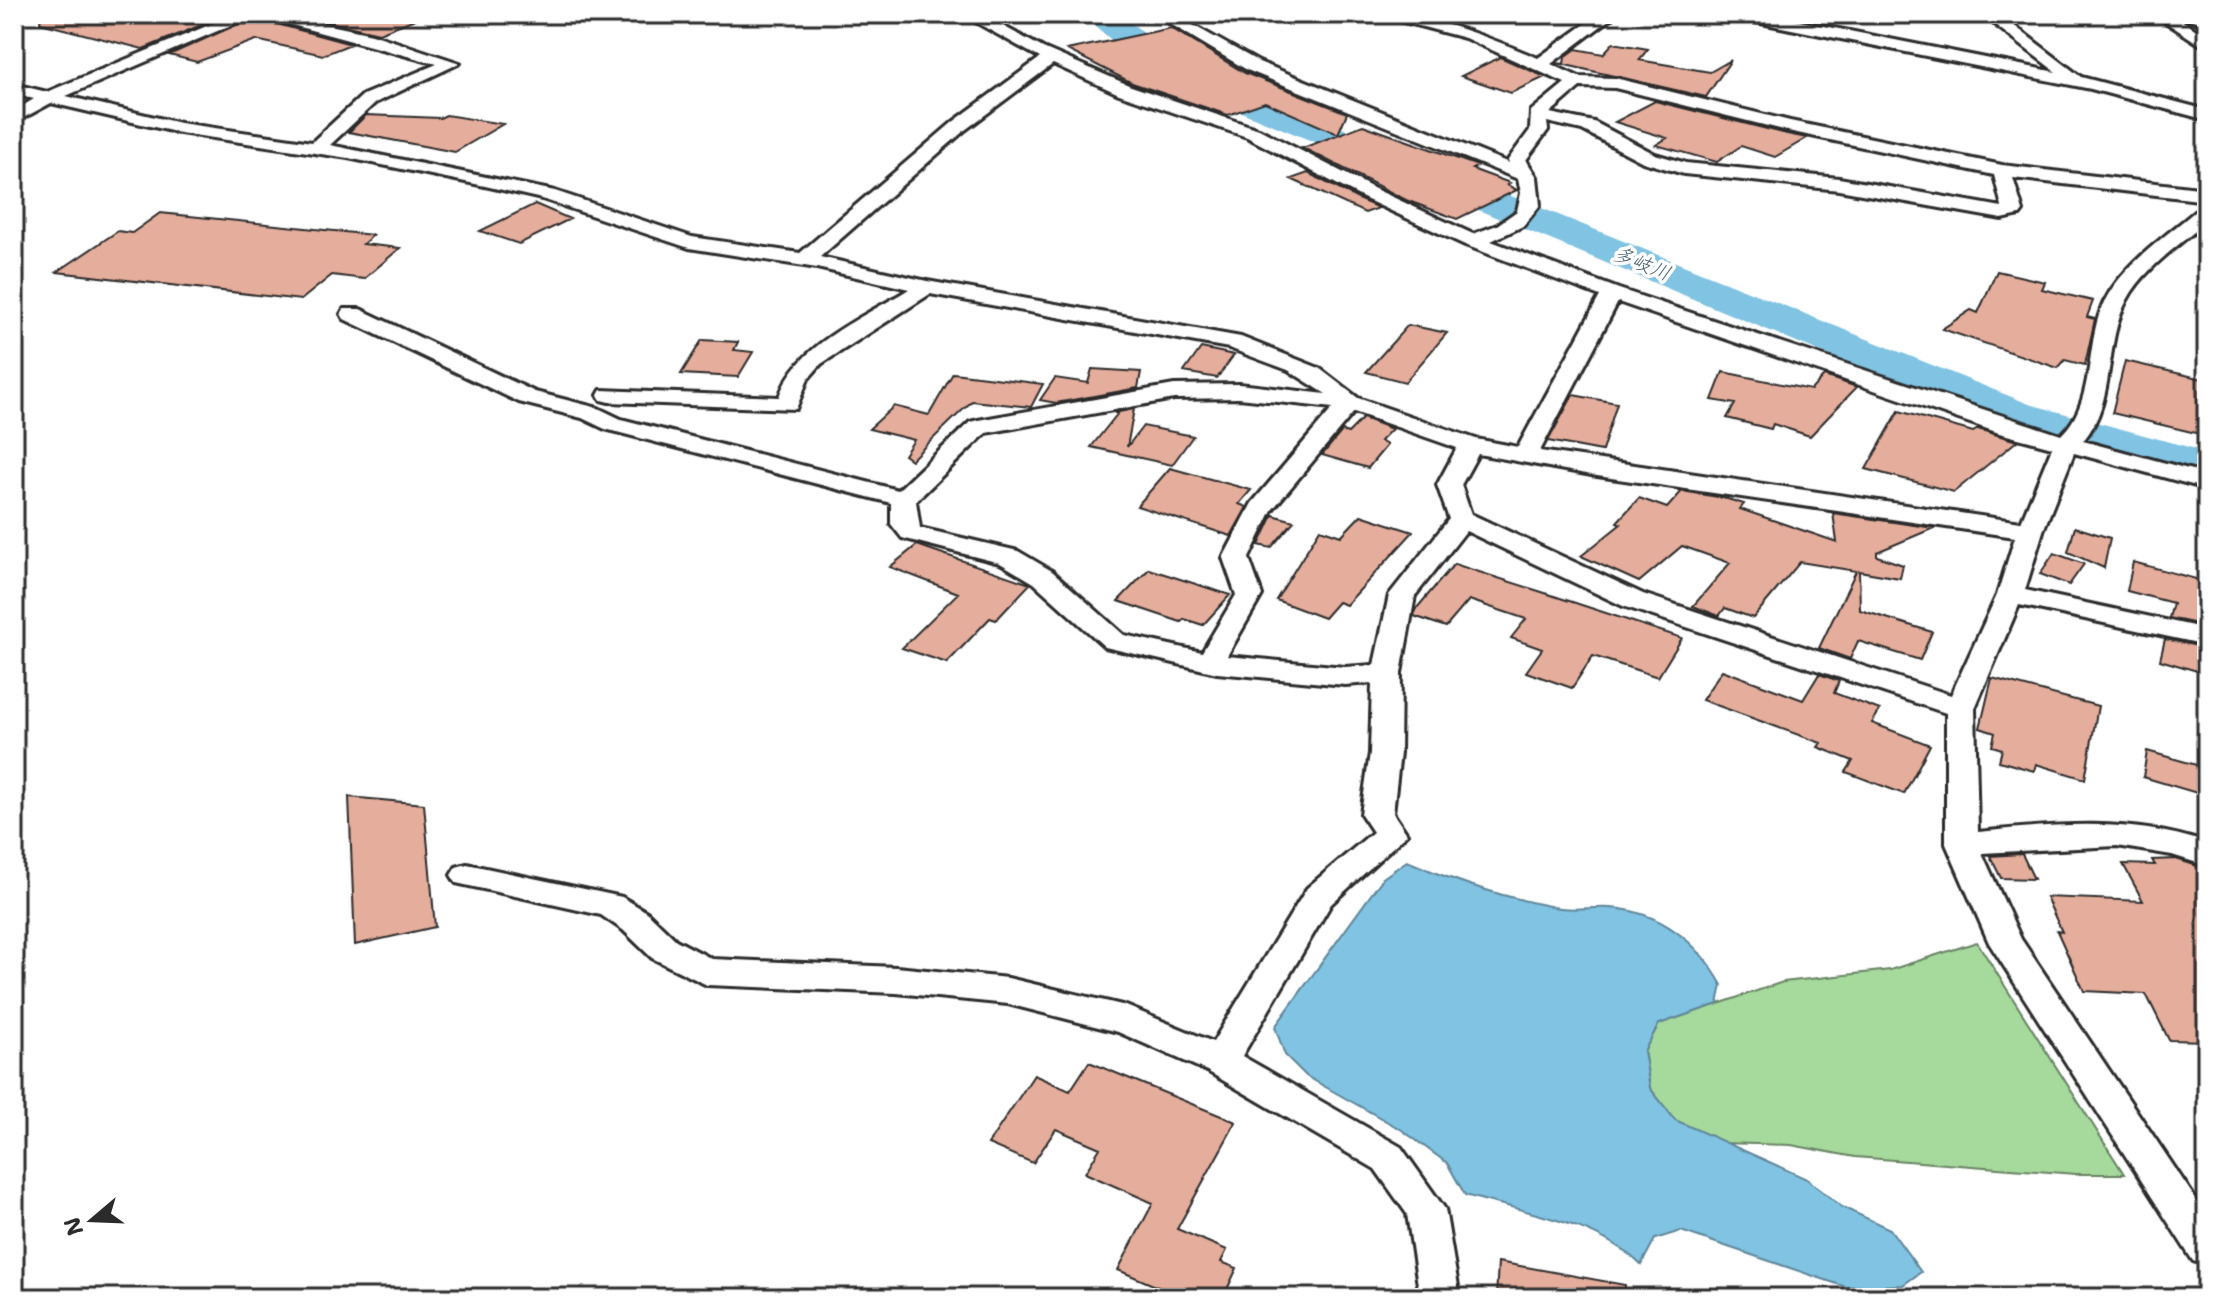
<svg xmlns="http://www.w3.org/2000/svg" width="2221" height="1312" viewBox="0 0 2221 1312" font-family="'Shantell Sans','Klee One',sans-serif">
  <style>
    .green { fill: #a5da9c; stroke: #688264; stroke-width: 2 }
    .water { fill: #81c3e2; stroke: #5f8699; stroke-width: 2 }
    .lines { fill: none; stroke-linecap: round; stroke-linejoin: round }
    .river { fill: #81c3e2; fill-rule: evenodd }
    .building { fill: #e5ad9c; stroke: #2b2b2b; stroke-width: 2 }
    .street-casing { stroke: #2b2b2b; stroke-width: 6 }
    .street { fill: #fff; fill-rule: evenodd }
    .labels { text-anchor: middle; stroke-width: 7; stroke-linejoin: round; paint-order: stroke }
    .far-water-label { font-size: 20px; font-style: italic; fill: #49606b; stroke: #fff }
  </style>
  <rect width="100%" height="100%" fill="#fff"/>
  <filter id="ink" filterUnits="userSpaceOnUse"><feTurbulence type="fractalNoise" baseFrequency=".0125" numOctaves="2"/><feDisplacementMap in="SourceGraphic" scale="16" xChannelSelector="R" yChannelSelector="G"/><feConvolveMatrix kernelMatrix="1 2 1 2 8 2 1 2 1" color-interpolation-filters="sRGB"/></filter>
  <g filter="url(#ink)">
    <!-- green -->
    <path class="green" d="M 1977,942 L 2124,1174 L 2076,1174 L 1855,1157 L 1791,1145 L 1721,1143 L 1675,1120 L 1650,1088 L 1644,1051 L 1659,1024 L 1783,982 L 1890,970 Z"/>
    <!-- water -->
    <path class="water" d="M 1407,861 C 1455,882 1502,897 1554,907 C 1572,911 1591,907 1610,908 C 1660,911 1698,942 1722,985 L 1718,1004 L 1659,1024 L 1644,1051 L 1650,1088 L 1675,1120 L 1807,1179 L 1842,1207 L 1890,1229 L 1921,1272 L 1903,1285 L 1846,1287 L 1681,1231 L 1655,1239 L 1641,1265 C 1597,1222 1523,1212 1465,1195 L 1447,1163 L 1402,1130 L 1306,1076 L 1285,1055 L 1275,1027 L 1383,878 Z"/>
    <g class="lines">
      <!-- river -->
      <path class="river" d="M 1081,14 L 1117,14 L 1205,73 L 2029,404 L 2207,452 L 2207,482 L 1995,424 L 1181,87 L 1129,55 Z"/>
    </g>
    <!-- building -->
    <path class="building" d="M 41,14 L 228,14 L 143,49 L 40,23 Z
      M 260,14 L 272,14 L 267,18 L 269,22 L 351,44 L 323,55 L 256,40 L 197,62 L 169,55 Z
      M 292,14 L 423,14 L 423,16 L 379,33 Z
      M 1171,28 L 1245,73 L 1347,113 L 1338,134 L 1265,102 L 1228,115 L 1132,83 L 1067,50 Z
      M 1613,43 L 1648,49 L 1639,60 L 1710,72 L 1731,60 L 1706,97 L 1557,63 L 1564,64 L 1565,57 L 1576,49 L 1603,54 Z
      M 1500,57 L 1545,77 L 1511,93 L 1461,76 Z
      M 1655,101 L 1787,134 L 1807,138 L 1775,157 L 1741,146 L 1717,162 L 1656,145 L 1667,138 L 1615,122 Z
      M 366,115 L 440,118 L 446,115 L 503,124 L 455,152 L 349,132 Z
      M 1363,125 L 1478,166 L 1472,169 L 1510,183 L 1507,185 L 1517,190 L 1457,219 L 1406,200 L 1303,148 Z
      M 1308,173 L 1360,200 L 1379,208 L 1365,213 L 1291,179 Z
      M 535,204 L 570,219 L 519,244 L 480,231 Z
      M 160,213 L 373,235 L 363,244 L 400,248 L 364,279 L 332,275 L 301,300 L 57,272 L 118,231 L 132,233 Z
      M 1997,271 L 2045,282 L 2042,289 L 2093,301 L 2087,317 L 2095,319 L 2085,365 L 2065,360 L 2058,368 L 1942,329 L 1971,310 L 1978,313 Z
      M 1408,325 L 1447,333 L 1405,382 L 1366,372 Z
      M 702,340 L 738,342 L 734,350 L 753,352 L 738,377 L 681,374 Z
      M 1201,348 L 1234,355 L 1217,378 L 1184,372 Z
      M 2125,361 L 2207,380 L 2200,434 L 2112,413 Z
      M 1092,369 L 1141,372 L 1138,388 L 1056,403 L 1040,400 L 1055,378 L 1088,383 Z
      M 1723,372 L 1811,390 L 1824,376 L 1857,387 L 1810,436 L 1773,424 L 1771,429 L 1727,418 L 1735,404 L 1712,400 Z
      M 953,373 L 1043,384 L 1031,407 L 972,401 L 911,460 L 904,455 L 914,440 L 869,429 L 894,406 L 929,415 Z
      M 1573,395 L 1617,403 L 1602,451 L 1548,441 Z
      M 1134,409 L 1127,447 L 1143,426 L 1193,436 L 1172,465 L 1091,447 L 1118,413 L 1114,413 Z
      M 1899,411 L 1973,432 L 1978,429 L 2017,441 L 1954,492 L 1866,469 Z
      M 1363,418 L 1392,429 L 1380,441 L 1387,445 L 1368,468 L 1322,455 L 1342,431 L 1348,433 Z
      M 1170,468 L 1251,490 L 1239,504 L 1247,507 L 1231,536 L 1137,506 Z
      M 1682,491 L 1724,498 L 1744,504 L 1740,509 L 1837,542 L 1833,513 L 1934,528 L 1877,552 L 1877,556 L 1903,565 L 1900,578 L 1859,571 L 1860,610 L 1932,632 L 1920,660 L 1858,641 L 1850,659 L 1819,648 L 1856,571 L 1800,562 L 1753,618 L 1725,608 L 1719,616 L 1693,606 L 1730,563 L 1682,546 L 1639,582 L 1581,556 L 1621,524 L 1617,522 L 1639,498 L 1667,508 Z
      M 1273,515 L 1294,521 L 1271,548 L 1259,545 Z
      M 1361,515 L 1413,532 L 1346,605 L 1338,602 L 1324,618 L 1276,600 L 1320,529 L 1341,536 Z
      M 2075,527 L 2110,538 L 2104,568 L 2068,552 Z
      M 917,545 L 1030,584 L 996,620 L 990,618 L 947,663 L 902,648 L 958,593 L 890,567 Z
      M 2054,553 L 2084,564 L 2069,585 L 2040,574 Z
      M 2133,562 L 2207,582 L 2207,626 L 2169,618 L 2173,603 L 2127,591 Z
      M 1454,564 L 1545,593 L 1682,638 L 1658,677 L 1593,656 L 1572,688 L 1526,672 L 1542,649 L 1511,638 L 1526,619 L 1469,600 L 1446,627 L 1414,616 L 1416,609 Z
      M 1149,569 L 1230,595 L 1203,625 L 1184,619 L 1181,622 L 1118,601 Z
      M 2165,639 L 2207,648 L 2207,674 L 2160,660 Z
      M 1722,670 L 1803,700 L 1819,674 L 1839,681 L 1834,693 L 1880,710 L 1872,723 L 1930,745 L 1904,794 L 1846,772 L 1853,761 L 1818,747 L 1821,743 L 1702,700 Z
      M 1992,678 L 2098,706 L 2085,779 L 2036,764 L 2034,771 L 1999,761 L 2002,749 L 1992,746 L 1995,733 L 1980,728 Z
      M 2147,751 L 2207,768 L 2207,796 L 2143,777 Z
      M 349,797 L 424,804 L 435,927 L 355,945 Z
      M 2022,854 L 2034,879 L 2001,878 L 1990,856 Z
      M 2176,859 L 2207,869 L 2207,1041 L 2169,1040 L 2146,994 L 2084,991 L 2057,931 L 2062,932 L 2046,897 L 2143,901 L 2123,864 L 2155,865 L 2152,860 Z
      M 1089,1062 L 1236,1122 L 1177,1229 L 1227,1250 L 1221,1262 L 1237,1268 L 1223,1298 L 1184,1298 L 1118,1270 L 1153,1203 L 1085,1173 L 1100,1148 L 1056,1129 L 1033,1163 L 988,1144 L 1034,1075 L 1070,1091 Z
      M 1498,1262 L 1625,1285 L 1624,1298 L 1496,1298 Z"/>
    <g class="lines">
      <defs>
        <path id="street" d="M 236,14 L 257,14 L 66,96 L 180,123 L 312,142 L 363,95 L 437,64 L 270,19 L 278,14 L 372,34 L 460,63 L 375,103 L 330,145 L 555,191 L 692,237 L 800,253 L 953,122 L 1040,58 L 961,14 L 981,14 L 1043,48 L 1131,86 L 1259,129 L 1375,189 L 1473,234 L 1497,225 L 1517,211 L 1521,193 L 1518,179 L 1247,70 L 1154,14 L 1173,14 L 1259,62 L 1509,163 L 1508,160 L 1530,130 L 1531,111 L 1565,83 L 1465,38 L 1374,14 C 1432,14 1485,36 1538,58 L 1599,14 L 1617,14 L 1551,64 L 1579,77 L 1615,78 L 1790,121 L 2002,165 L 2207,189 L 2207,201 L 2013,178 L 2023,211 L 2020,215 L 2002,219 L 1839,190 L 1684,174 L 1643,162 L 1582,130 L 1547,122 L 1548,130 L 1526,160 L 1537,177 L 1540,205 L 1523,226 L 1491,241 L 1619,289 L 2061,435 C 2096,403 2085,342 2104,302 C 2124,263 2168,235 2200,207 L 2207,205 L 2207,221 C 2181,244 2144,268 2127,300 C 2103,344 2117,401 2083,441 L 2207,474 L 2207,489 L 2074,453 L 2043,531 L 2025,590 L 2207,629 L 2207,645 L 2019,605 L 1975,708 L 1978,832 C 2056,824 2131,817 2207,843 L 2207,866 L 2172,855 L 2117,846 L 1982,853 L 2021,939 L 2207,1216 L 2207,1266 L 2193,1261 L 1989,943 L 1946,844 L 1946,713 L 1623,606 L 1466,531 L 1415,596 L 1401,673 L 1400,753 L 1393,813 L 1407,834 L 1331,904 L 1242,1056 L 1401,1147 L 1445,1209 L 1460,1298 L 1420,1298 L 1407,1214 L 1375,1169 L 1207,1071 L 1118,1032 L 1008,1004 L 896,993 L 707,985 L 652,958 L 623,930 L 601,915 L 456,883 L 451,875 L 456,867 L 467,864 L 622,897 L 647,912 L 676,940 L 712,959 L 896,967 L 1008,978 L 1126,1006 L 1213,1042 L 1307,888 L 1373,832 L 1361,814 L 1370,753 L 1372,683 L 1345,685 L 1217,673 L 1105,647 L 1034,583 L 1000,563 L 902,538 L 891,524 L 891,503 L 605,429 L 582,418 L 519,402 L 344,319 L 341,314 L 344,309 L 360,309 L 535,392 L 598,408 L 621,419 L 898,490 L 970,422 L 978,420 L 1174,385 L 1239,384 L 1326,394 L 1288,370 L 1229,348 L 930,294 L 821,364 L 808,379 L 796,409 L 609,402 L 601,400 L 598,395 L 601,390 L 779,397 C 798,343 863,318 909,289 L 817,268 L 689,248 L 542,199 L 485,186 L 348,158 L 180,133 L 51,103 L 14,123 L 14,111 L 34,99 L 14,94 L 14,84 L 47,92 ZM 1053,64 L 1119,94 L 1247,137 L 1361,197 L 1465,245 L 1600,296 L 1518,447 L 1476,439 L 1358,398 L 1319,368 L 1241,337 L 927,281 L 820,257 L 965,130 ZM 1580,87 L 1615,88 L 1788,131 L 1994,175 L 2002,207 L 1839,178 L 1686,163 L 1655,154 L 1594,122 L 1550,113 ZM 1618,302 L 1999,433 L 2052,447 L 2021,522 L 1540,451 ZM 1239,398 L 1333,408 L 1252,503 L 1223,558 L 1236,595 L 1202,652 L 1124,635 L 1052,571 L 1018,551 L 920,528 L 916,501 L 986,433 L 1174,399 ZM 1354,412 L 1457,448 L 1437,485 L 1449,519 L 1389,595 L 1374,665 L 1345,667 L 1227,656 L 1262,595 L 1249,558 L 1272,510 ZM 1478,454 L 1597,476 L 2015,537 L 1997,595 L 1951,695 L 1643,594 L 1471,514 L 1461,485 Z
          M 1733,14 L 1764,14 L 2056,72 L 1981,14 L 1999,14 L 2081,77 L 2207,110 L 2207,120 L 2091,89 L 1741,19 Z
          M 2153,14 L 2172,14 L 2207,37 L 2207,49 Z
          M 2175,14 L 2207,14 L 2207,23 L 2178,17 Z"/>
      </defs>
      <!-- street casing -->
      <use href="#street" class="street-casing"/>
      <!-- street -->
      <use href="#street" class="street"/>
    </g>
  </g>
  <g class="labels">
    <!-- far-water labels -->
    <g class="far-water-label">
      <text transform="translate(1642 263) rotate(22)" y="7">多岐川</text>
    </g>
  </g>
  <!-- margin -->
  <rect width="2221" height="1312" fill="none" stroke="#fff" stroke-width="48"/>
  <rect x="24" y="24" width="2173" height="1264" fill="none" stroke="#2b2b2b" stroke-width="3" filter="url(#ink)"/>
  <!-- north arrow -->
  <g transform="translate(92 1220) rotate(251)" stroke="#ffffff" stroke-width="6" paint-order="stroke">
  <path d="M0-6L14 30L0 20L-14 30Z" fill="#2b2b2b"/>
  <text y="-12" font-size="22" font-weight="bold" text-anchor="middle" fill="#2b2b2b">N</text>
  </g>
</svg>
